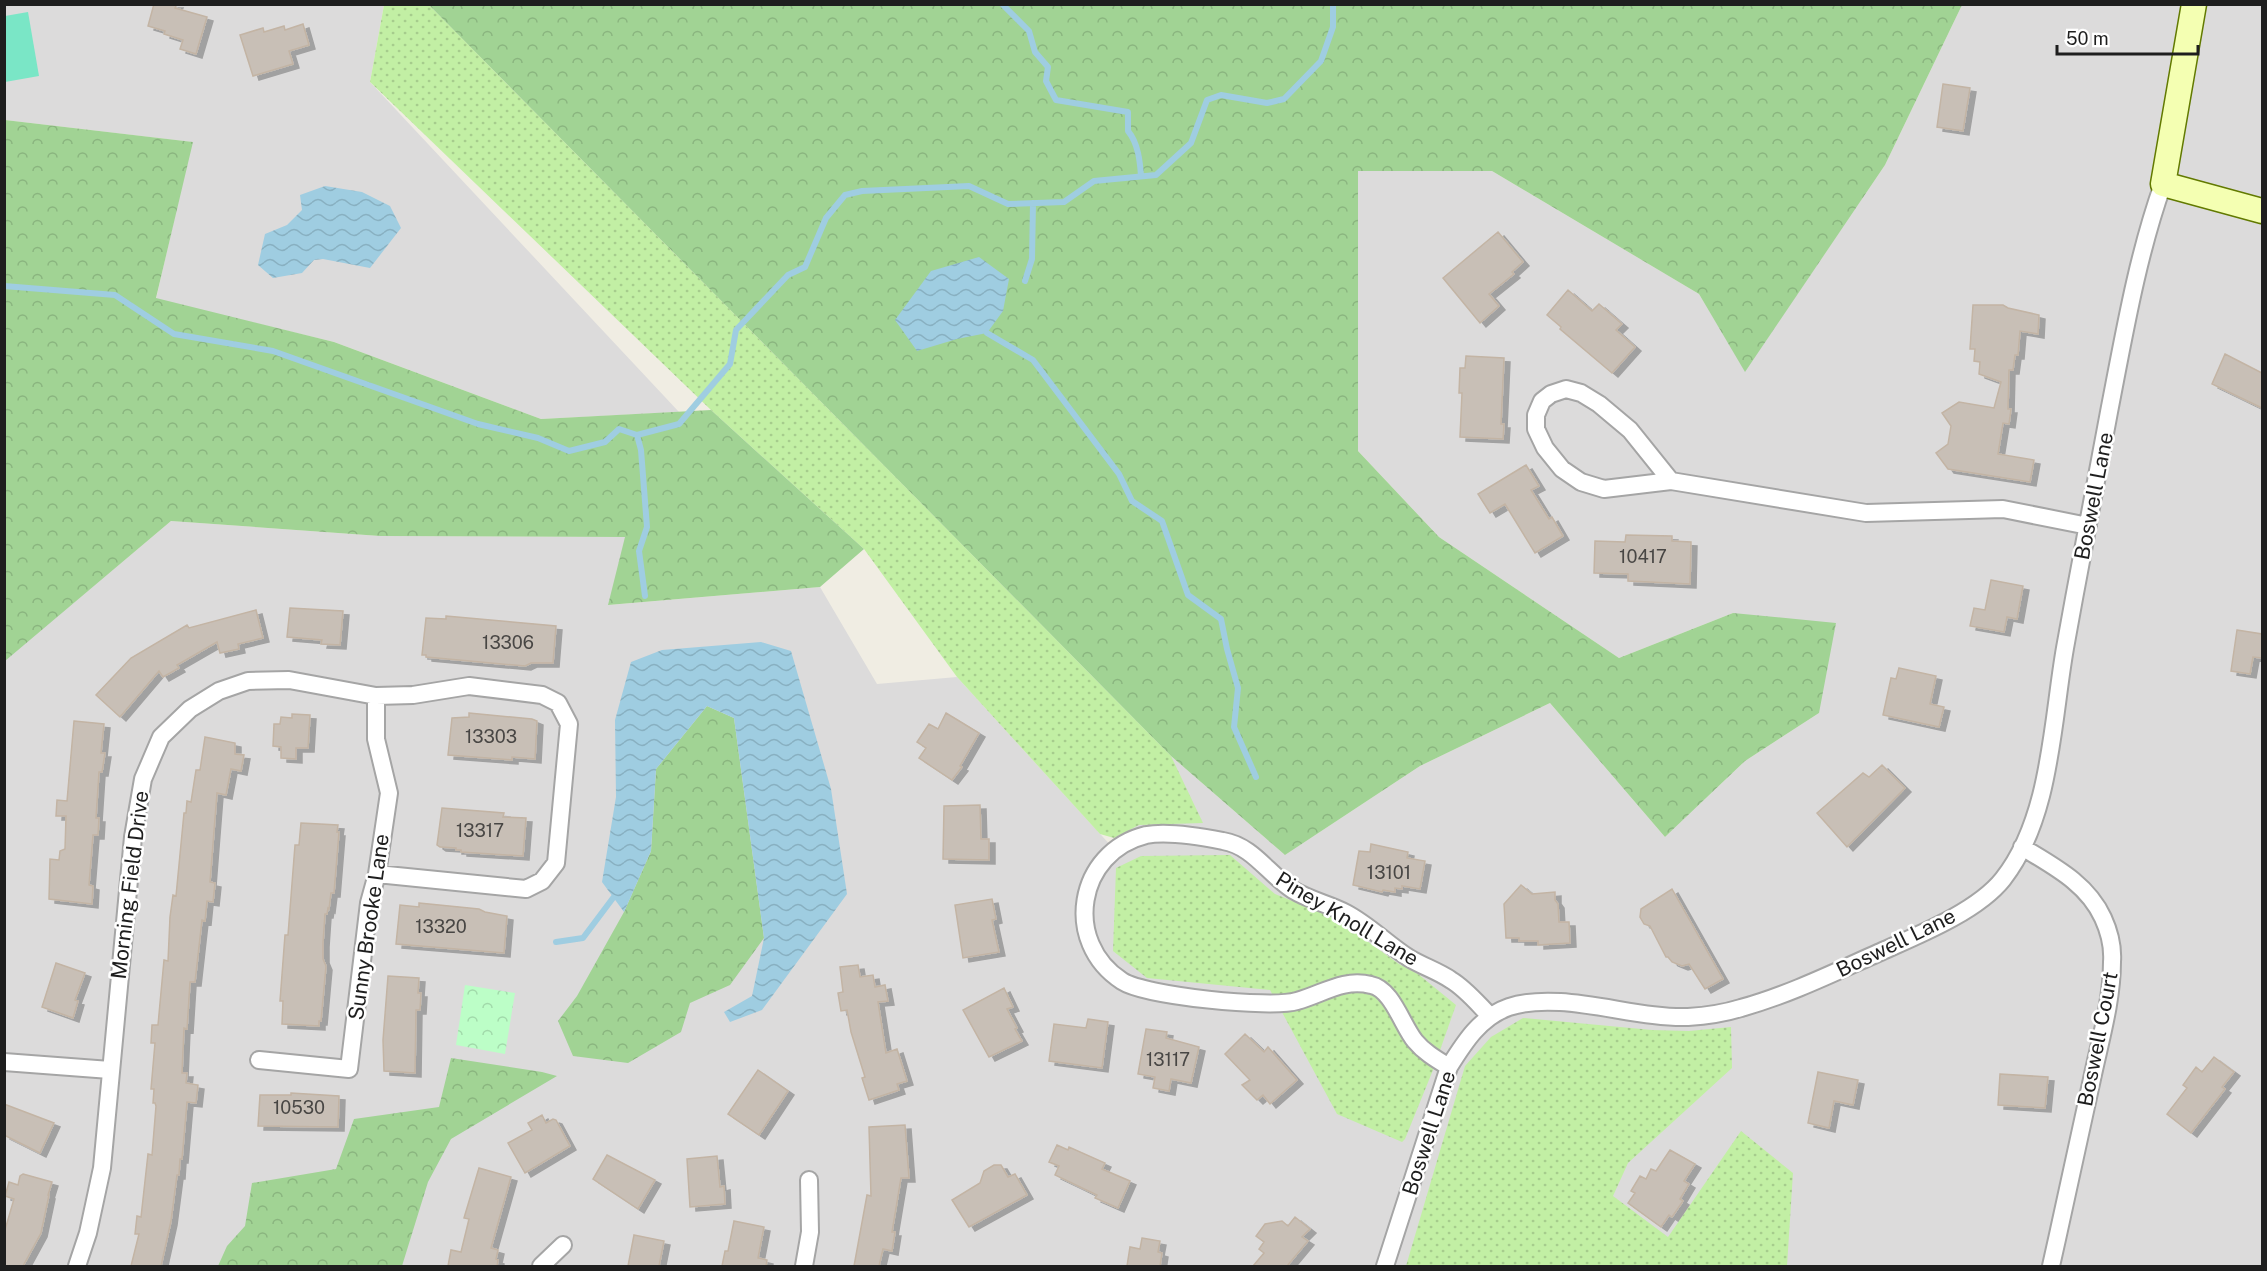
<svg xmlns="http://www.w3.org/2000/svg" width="2267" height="1271" viewBox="0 0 2267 1271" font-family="'Public Sans',sans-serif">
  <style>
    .residential { fill: #dcdbdb }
    .grass { fill: url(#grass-dots) }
    .forest { fill: url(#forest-crowns) }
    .park { fill: url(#park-crowns) }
    .pitch { fill: #7ae6c6 }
    .water { fill: url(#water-waves) }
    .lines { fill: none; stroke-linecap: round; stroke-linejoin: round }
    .stream { stroke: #9fcde1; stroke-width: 6 }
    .building { fill: #c8bfb6; stroke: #c3b4a4; stroke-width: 1.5; filter: url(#shadow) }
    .street-casing { stroke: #a5a5a5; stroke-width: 20 }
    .secondary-casing { stroke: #627a00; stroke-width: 27 }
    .street { stroke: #fff; stroke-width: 16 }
    .secondary { stroke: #f4ffb2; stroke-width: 24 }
    .labels { text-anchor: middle; stroke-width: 5; stroke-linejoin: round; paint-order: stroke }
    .number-label { font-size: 18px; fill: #484644 }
    .street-label { font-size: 21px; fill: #1e1e1e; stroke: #fff }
  </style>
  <defs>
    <pattern id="grass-dots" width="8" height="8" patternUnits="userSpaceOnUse" patternTransform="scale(1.5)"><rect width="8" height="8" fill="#c2efa4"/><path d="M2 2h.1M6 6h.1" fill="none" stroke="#a6cc8d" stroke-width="1.8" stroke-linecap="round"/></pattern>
    <pattern id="forest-crowns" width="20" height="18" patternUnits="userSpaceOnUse" patternTransform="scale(1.5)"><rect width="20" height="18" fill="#a1d394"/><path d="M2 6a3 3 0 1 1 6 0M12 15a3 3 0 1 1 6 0" fill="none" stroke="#8ab57f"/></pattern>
    <pattern id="park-crowns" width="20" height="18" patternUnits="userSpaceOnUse" patternTransform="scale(1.5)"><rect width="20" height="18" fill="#bcfec7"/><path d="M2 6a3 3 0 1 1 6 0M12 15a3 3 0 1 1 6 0" fill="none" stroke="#a1d9aa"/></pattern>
    <pattern id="water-waves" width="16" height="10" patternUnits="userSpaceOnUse" patternTransform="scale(1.5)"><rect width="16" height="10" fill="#9fcde1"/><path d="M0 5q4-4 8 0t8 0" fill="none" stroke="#88b0c1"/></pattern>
    <filter id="shadow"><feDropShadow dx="6" dy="4" stdDeviation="0" flood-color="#0004"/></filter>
  </defs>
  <rect width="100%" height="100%" fill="#f0ede3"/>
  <!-- residential -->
  <path class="residential" d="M 5,5 L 384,5 L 370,82 L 679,412 L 541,419 L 334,342 L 156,299 L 192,142 L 5,120 Z
    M 1962,5 L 2262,5 L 2262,1266 L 5,1266 L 4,661 L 171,521 L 380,536 L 626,537 L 609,605 L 820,587 L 877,684 L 957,677 L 1113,848 L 1171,756 L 1285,855 L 1420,766 L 1550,703 L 1665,837 L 1745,761 L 1819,713 L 1733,613 L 1619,658 L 1439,537 L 1358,451 L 1358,171 L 1492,171 L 1699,294 L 1745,371 L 1885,165 Z"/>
  <!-- grass -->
  <path class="grass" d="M 384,5 L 429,5 L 1171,756 L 1203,823 L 1139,825 L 1114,838 L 1100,834 L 957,677 L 864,549 L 711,410 L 370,82 Z
    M 1230,855 L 1275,894 L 1335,918 L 1399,964 L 1418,974 L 1456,1005 L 1433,1070 L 1405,1139 L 1402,1142 L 1337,1114 L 1270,990 L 1147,978 L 1113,951 L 1116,868 L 1141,856 Z
    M 1523,1018 L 1652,1030 L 1689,1031 L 1731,1027 L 1732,1068 L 1628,1163 L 1613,1196 L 1668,1237 L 1741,1131 L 1793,1173 L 1787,1266 L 1406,1266 L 1465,1066 L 1491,1037 Z"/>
  <!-- forest -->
  <path class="forest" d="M 429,5 L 1962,5 L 1885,165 L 1745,372 L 1699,294 L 1492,171 L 1358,171 L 1358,451 L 1439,537 L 1619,658 L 1733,613 L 1836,623 L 1819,713 L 1745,761 L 1665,837 L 1550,703 L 1420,766 L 1285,855 L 1171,756 Z
    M 5,120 L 193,142 L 156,298 L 334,342 L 541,419 L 711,410 L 864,549 L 820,587 L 608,605 L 625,537 L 380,536 L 171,521 L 5,661 Z
    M 707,706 L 734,718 L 764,938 L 730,985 L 690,1003 L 681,1032 L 628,1063 L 573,1056 L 558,1021 L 577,996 L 624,912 L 651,851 L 656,769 Z
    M 451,1058 L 542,1072 L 557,1076 L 451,1139 L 428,1182 L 402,1266 L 218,1266 L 227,1246 L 245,1226 L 252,1183 L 336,1169 L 354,1119 L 439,1107 Z"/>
  <!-- park -->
  <path class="park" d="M 465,985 L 515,993 L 505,1054 L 456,1045 Z"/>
  <!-- pitch -->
  <path class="pitch" d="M 28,12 L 39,76 L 5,82 L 5,16 Z"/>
  <!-- water -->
  <path class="water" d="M 325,186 L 362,192 L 390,206 L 401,228 L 370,268 L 323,259 L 314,260 L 302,273 L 273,278 L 258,265 L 265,234 L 287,225 L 302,210 L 300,195 Z
    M 979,257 L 1009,279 L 1003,311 L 987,333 L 957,339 L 917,351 L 895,320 L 931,271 Z
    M 761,642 L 791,651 L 831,789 L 847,894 L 762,1010 L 730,1022 L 724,1012 L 752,996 L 764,938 L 734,718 L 707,706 L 656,769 L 651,851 L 624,912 L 602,882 L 616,797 L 615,720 L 631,662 L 662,650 Z"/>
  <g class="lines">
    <!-- stream -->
    <path class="stream" d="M 1002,4 L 1029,31 L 1035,52 L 1048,67 L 1046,81 L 1056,100 L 1128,112 L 1128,131 C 1138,143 1140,161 1141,176
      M 1025,281 L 1032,259 L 1033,203
      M 4,286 L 115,295 L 174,334 L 273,351 L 478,424 L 538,438 L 569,451 L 605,442 L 619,429 L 637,435 L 679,424 L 730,364 L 736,330 L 788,275 L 805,267 L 826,218 L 845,195 L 862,191 L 969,186 L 1008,204 L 1064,202 L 1094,181 L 1156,175 L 1191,143 L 1207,100 L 1221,95 L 1267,103 L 1284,99 L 1321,61 L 1333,27 L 1333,4
      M 987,333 L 1033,360 L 1119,474 L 1132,501 L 1162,521 L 1188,595 L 1221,619 L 1227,649 L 1238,688 L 1234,727 L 1256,777
      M 637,435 L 641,450 L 647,527 L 639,551 L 645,596
      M 556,942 L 583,938 L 613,898"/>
  </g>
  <!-- building -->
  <path class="building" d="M 154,4 L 177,4 L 175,8 L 207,17 L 196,54 L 180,49 L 183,40 L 164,34 L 165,31 L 148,26 Z
    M 303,24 L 309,45 L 289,51 L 293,64 L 253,76 L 240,35 L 263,28 L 264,32 L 284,26 L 285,30 Z
    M 1943,84 L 1970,88 L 1963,131 L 1937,127 Z
    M 1498,232 L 1523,262 L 1512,272 L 1514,274 L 1489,294 L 1499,306 L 1480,323 L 1443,278 Z
    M 1568,290 L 1592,311 L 1599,304 L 1622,324 L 1616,330 L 1635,347 L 1612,373 L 1560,329 L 1561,327 L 1547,315 Z
    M 1973,305 L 2003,305 L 2008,308 L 2039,315 L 2038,334 L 2020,331 L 2018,355 L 2015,355 L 2013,370 L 2009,370 L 2008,409 L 2011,409 L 2009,424 L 2003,423 L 1998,454 L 2034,460 L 2030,482 L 1948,469 L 1936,453 L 1948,444 L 1951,426 L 1942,413 L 1959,402 L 1994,408 L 2001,382 L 1979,374 L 1980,362 L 1974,361 L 1975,349 L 1970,349 Z
    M 2225,354 L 2262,373 L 2262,408 L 2212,384 Z
    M 1466,356 L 1504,358 L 1501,424 L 1504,424 L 1503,439 L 1460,437 L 1462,393 L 1459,393 L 1460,368 L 1465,368 Z
    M 1526,465 L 1539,486 L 1531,490 L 1549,519 L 1552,517 L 1563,536 L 1535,553 L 1505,504 L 1490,513 L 1478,494 Z
    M 1626,535 L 1672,536 L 1672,541 L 1691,542 L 1690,584 L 1628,581 L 1628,574 L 1594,573 L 1595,541 L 1625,542 Z
    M 1991,580 L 2023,586 L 2017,619 L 2007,617 L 2004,632 L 1970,626 L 1974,608 L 1985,610 Z
    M 290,608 L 343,611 L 340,645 L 321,644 L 322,640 L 287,637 Z
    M 256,610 L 263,638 L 238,644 L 239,649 L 220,653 L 217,642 L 177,665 L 179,668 L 163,677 L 159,671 L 120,717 L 96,695 L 131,658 L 187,625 L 189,628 Z
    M 446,616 L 556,626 L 553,663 L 531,663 L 525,666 L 426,657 L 426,655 L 422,655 L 426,618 L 446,619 Z
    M 2237,630 L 2262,634 L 2262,658 L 2253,657 L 2250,674 L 2231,671 Z
    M 1899,668 L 1936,676 L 1930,704 L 1944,707 L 1939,727 L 1883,715 L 1891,678 L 1896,679 Z
    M 469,713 L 532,719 L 537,721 L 535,759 L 512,757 L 512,760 L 448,755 L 452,718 L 469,717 Z
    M 946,713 L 979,733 L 960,766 L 962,767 L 952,780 L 919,758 L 926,748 L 917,742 L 929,724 L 938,729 Z
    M 292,714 L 310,715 L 308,748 L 296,748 L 296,759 L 281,758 L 281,747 L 273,746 L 274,724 L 280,724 L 281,717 L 292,718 Z
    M 74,721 L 104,724 L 101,753 L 105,753 L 102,772 L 99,772 L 96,818 L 99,818 L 98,835 L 93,835 L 89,885 L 93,886 L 92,904 L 49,899 L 50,859 L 59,860 L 60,851 L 65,849 L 66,816 L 56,816 L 57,800 L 67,801 Z
    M 205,737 L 235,743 L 235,754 L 244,755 L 241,771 L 231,769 L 226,795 L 217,793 L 210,882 L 215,883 L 213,902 L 207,901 L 205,921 L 202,920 L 195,982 L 190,982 L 187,1029 L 184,1028 L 182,1073 L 187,1073 L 186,1083 L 198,1085 L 196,1103 L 187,1102 L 182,1159 L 180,1159 L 179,1175 L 177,1175 L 171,1221 L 161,1266 L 131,1266 L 139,1234 L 135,1234 L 137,1216 L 141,1217 L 148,1154 L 152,1155 L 156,1106 L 155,1103 L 153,1103 L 154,1089 L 151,1089 L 155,1043 L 151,1043 L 152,1025 L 158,1025 L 164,960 L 168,961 L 170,917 L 173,895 L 176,896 L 184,813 L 186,813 L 187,801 L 191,802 L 196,770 L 200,770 Z
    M 1882,765 L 1905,788 L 1847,847 L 1817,813 L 1863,773 L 1869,777 Z
    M 980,805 L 981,839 L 989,839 L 989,860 L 943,859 L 944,806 Z
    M 442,808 L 504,813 L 503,817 L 526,818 L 523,856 L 461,852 L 461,850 L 456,850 L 456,848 L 440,847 L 437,845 Z
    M 301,823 L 338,825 L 337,832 L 339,832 L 334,893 L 331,893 L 329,909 L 328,908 L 327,914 L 325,914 L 323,943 L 323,959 L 326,966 L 321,1021 L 319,1021 L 319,1026 L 282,1024 L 283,1001 L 280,1001 L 285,935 L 288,935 L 295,845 L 299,845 Z
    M 1371,844 L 1408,852 L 1407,858 L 1425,861 L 1420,889 L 1402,886 L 1402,889 L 1395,888 L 1395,892 L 1383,890 L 1382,892 L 1353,885 L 1359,851 L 1370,852 Z
    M 1521,885 L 1532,894 L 1555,892 L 1555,900 L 1558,904 L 1559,922 L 1569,922 L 1570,943 L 1538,945 L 1538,941 L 1519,941 L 1519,938 L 1506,938 L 1504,904 Z
    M 1672,889 L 1723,979 L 1705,989 L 1689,964 L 1682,966 L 1672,962 L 1668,957 L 1666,957 L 1650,926 L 1644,924 L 1640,917 L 1641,909 Z
    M 992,899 L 996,919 L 992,920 L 999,952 L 963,958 L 955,905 Z
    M 419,903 L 479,909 L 485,912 L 507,916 L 504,953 L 396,944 L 400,905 L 419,907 Z
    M 56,963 L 85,973 L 75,1000 L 78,1001 L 73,1018 L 42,1007 Z
    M 858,965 L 860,977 L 873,975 L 875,987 L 885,985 L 888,1001 L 878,1002 L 886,1053 L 897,1049 L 907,1081 L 897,1084 L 899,1090 L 869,1100 L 862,1078 L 865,1077 L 851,1032 L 847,1010 L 841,1011 L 838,993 L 843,992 L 840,967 Z
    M 388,976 L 419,978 L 418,993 L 421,993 L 420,1010 L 416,1010 L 415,1073 L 384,1071 L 383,1040 Z
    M 1004,988 L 1013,1007 L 1007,1009 L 1017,1028 L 1015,1029 L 1022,1041 L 989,1057 L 963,1010 Z
    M 1088,1019 L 1108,1022 L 1102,1068 L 1049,1061 L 1054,1024 L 1086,1028 Z
    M 1146,1029 L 1167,1032 L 1166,1038 L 1199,1047 L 1191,1083 L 1171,1079 L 1169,1091 L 1153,1088 L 1155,1077 L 1138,1074 Z
    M 1245,1034 L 1264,1052 L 1268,1047 L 1297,1080 L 1270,1104 L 1263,1095 L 1257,1100 L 1242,1085 L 1250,1080 L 1225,1054 Z
    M 2214,1057 L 2234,1072 L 2222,1087 L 2225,1089 L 2191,1133 L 2167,1114 L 2187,1088 L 2183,1085 L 2196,1067 L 2202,1072 Z
    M 758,1070 L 788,1091 L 759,1135 L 728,1114 Z
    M 1818,1072 L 1858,1080 L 1853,1105 L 1834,1101 L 1829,1128 L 1808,1123 Z
    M 2000,1074 L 2048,1077 L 2045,1108 L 1998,1105 Z
    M 291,1093 L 339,1096 L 338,1127 L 258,1126 L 260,1095 L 291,1095 Z
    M 4,1104 L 54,1123 L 40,1153 L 4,1135 Z
    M 542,1115 L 546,1123 L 553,1119 L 556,1120 L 570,1146 L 525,1173 L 508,1143 L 532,1130 L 528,1123 Z
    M 905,1125 L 909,1178 L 901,1178 L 892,1232 L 895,1232 L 892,1251 L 883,1249 L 879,1266 L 854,1266 L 867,1195 L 871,1196 L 869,1127 Z
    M 1057,1145 L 1068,1150 L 1069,1147 L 1105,1163 L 1102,1169 L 1130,1181 L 1118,1208 L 1095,1198 L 1097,1195 L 1055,1175 L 1059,1166 L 1049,1162 Z
    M 1670,1150 L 1695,1164 L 1684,1181 L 1689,1184 L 1680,1199 L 1683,1201 L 1672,1217 L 1669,1215 L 1661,1227 L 1628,1203 L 1635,1193 L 1631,1191 L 1640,1176 L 1646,1179 L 1651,1169 L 1656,1171 Z
    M 607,1155 L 655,1180 L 638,1209 L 593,1179 Z
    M 717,1156 L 720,1187 L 724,1186 L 725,1204 L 690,1207 L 687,1159 Z
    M 994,1165 L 1001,1165 L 1008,1177 L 1015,1174 L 1027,1195 L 969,1227 L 952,1200 L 980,1183 L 984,1171 Z
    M 479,1168 L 511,1177 L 491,1248 L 498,1250 L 496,1259 L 498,1260 L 497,1266 L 448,1266 L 451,1250 L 461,1252 L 469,1219 L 464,1218 Z
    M 23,1174 L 52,1182 L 48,1195 L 49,1195 L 41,1233 L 23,1266 L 4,1266 L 4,1233 L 14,1199 L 5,1196 L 9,1182 L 18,1185 L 20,1176 Z
    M 1295,1217 L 1310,1229 L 1302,1237 L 1308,1241 L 1287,1266 L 1253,1266 L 1264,1253 L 1259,1249 L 1264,1242 L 1256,1236 L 1265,1224 L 1282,1221 L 1288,1226 Z
    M 734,1221 L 764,1227 L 758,1258 L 767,1260 L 766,1266 L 722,1266 L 725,1251 L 728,1251 Z
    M 634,1235 L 664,1241 L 659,1266 L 628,1266 Z
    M 1142,1238 L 1160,1241 L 1158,1252 L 1162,1253 L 1160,1266 L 1127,1266 L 1130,1247 L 1140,1249 Z"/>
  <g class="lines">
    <defs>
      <path id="street" d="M 1671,481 L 1630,430 L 1599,404 L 1581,393 L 1566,389 L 1551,394 L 1542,401 L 1536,415 L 1536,429 L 1545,448 L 1562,469 L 1581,482 L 1604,489 L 1671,481 L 1866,513 L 2003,509 L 2088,526
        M 2022,847 C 2053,866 2087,883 2103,918 C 2109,931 2113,948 2112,962 C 2112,1001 2100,1041 2092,1079 C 2078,1142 2065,1204 2051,1266
        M 259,1060 L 349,1069 L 369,903 L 377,874 L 389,793 L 376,739 L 376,696
        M 4,1062 L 110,1070
        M 1449,1067 C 1436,1059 1424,1052 1415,1041 C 1402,1025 1392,989 1371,985 C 1343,978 1323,994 1297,1001 C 1271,1009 1145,996 1122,981 C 1062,942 1077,852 1146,835 C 1167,831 1203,837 1223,841 C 1253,846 1268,874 1293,890 C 1309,900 1329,904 1346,913 C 1369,925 1387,944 1409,958 C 1422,966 1438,971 1451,980 C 1466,989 1478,1004 1490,1016
        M 77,1266 L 88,1233 L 102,1168 L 133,837 L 143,779 L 161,737 L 190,709 L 219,691 L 248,681 L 289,680 L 376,696 L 413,695 L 469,686 L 542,695 L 558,703 L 569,724 L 556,863 L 542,881 L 526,889 L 377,874
        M 541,1266 L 563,1245
        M 804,1266 L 810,1232 L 809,1180
        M 1385,1266 L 1449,1067 C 1464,1043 1480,1017 1509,1007 C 1561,990 1633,1019 1688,1017 C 1705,1016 1725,1013 1741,1008 C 1788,995 1833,973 1878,953 C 1916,936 1977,912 2003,879 C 2051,818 2052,722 2065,648 C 2079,569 2095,490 2109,412 C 2124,335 2137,257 2163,184"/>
      <path id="secondary" d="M 2194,4 L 2163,184 L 2262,211"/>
    </defs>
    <!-- street casing -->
    <use href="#street" class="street-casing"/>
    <!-- secondary casing -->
    <use href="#secondary" class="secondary-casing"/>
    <!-- street -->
    <use href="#street" class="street"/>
    <!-- secondary -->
    <use href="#secondary" class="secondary"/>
  </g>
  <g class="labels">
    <!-- number labels -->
    <g class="number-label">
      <text x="1643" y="563">10417</text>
      <text x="508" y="649">13306</text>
      <text x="491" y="743">13303</text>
      <text x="480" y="837">13317</text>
      <text x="1389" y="879">13101</text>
      <text x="441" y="933">13320</text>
      <text x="1168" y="1066">13117</text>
      <text x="299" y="1114">10530</text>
    </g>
    <!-- street labels -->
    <g class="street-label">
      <text transform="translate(2094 496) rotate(-79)" y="7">Boswell Lane</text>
      <text transform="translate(130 885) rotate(-83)" y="7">Morning Field Drive</text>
      <text transform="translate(1347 919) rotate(31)" y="7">Piney Knoll Lane</text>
      <text transform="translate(369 927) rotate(-82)" y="7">Sunny Brooke Lane</text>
      <text transform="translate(1896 943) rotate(-26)" y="7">Boswell Lane</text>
      <text transform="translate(2098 1039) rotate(-79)" y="7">Boswell Court</text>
      <text transform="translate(1429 1133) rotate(-72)" y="7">Boswell Lane</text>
    </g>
  </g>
  <!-- border -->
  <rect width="2267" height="1271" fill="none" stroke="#1e1e1e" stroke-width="12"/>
  <!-- scale -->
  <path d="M2057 45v9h141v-9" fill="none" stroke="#1e1e1e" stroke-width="3"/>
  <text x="2066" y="45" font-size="18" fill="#1e1e1e" stroke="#ffffff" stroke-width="4.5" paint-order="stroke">50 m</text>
</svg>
